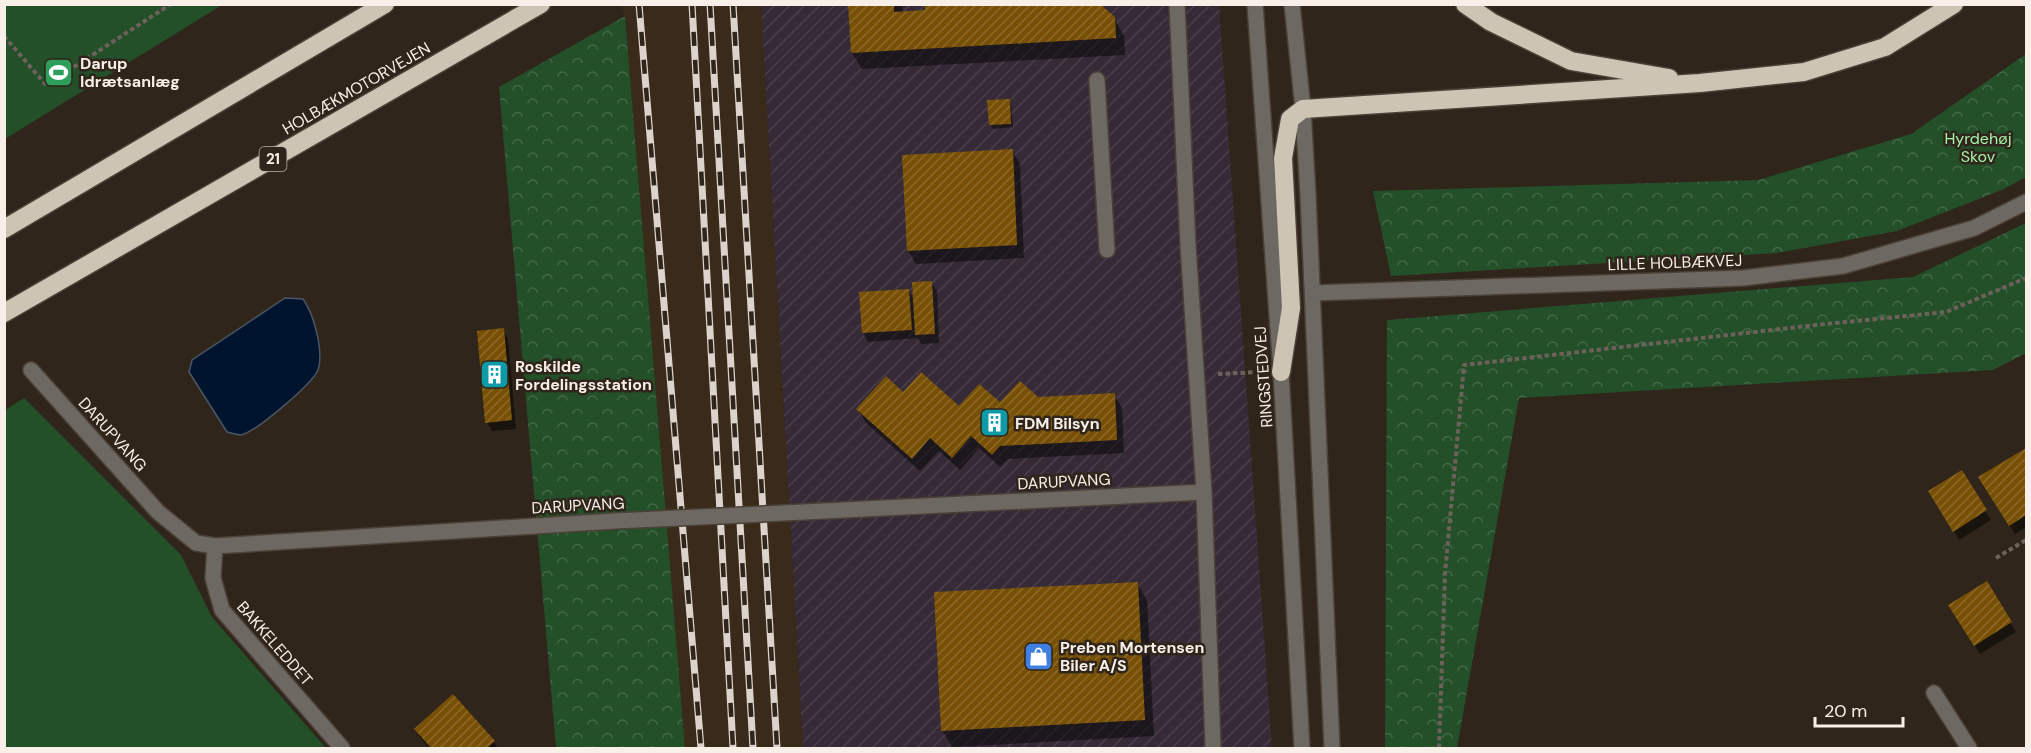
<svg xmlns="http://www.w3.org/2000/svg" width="2031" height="753" viewBox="0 0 2031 753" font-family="'DM Sans',sans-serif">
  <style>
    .built { fill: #3a2a1a }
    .industrial { fill: url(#industrial-furrows) }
    .green { fill: #234f29 }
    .forest { fill: url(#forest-crowns) }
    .water { fill: #00152d; stroke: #4a5665; stroke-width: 1.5 }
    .shadow { fill: #0007 }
    .building { fill: url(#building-hatch) }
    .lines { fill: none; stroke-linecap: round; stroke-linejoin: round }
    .minor-casing { stroke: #4c4137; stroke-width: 18 }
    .highway-casing { stroke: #4c4137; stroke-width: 21 }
    .path { stroke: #6d6259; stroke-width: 4; stroke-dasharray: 4.5 3; stroke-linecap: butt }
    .minor { stroke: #6d6962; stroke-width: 15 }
    .highway { stroke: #cec4b4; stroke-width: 18 }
    .rail-casing { stroke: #dcd4cc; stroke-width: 7 }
    .rail { stroke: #30251a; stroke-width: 4.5; stroke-dasharray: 14; stroke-linecap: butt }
    .minor-bridge-casing { stroke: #4c4137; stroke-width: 18; stroke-linecap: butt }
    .minor-bridge { stroke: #6d6962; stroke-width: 15 }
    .labels { text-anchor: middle; stroke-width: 5; stroke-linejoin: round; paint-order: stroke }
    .shield { fill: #30251a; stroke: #bbb2aa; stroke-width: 1.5 }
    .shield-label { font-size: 15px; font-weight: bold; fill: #f7efe8 }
    .poi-label { font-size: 16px; font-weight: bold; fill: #f7efe8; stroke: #30251a; text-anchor: start }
    .street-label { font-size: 16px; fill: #f7efe8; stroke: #30251a }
    .park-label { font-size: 16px; fill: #a5f4ac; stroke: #30251a }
  </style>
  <defs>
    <pattern id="industrial-furrows" width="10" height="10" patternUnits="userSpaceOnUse" patternTransform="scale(1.5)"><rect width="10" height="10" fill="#362a37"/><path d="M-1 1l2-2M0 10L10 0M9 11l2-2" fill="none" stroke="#4a3f4a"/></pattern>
    <pattern id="forest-crowns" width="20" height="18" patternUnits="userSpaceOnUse" patternTransform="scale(1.5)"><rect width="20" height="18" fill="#234f29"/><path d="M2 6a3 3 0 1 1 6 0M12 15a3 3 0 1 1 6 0" fill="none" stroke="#446948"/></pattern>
    <pattern id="building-hatch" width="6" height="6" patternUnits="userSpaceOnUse" patternTransform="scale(1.5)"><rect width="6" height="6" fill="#775005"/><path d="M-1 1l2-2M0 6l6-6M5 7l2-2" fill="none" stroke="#8b6a29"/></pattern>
  </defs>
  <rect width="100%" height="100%" fill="#30251a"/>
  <!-- built -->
  <path class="built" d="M 621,5 L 761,5 L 803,748 L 685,748 L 625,16 Z"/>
  <!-- industrial -->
  <path class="industrial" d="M 761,5 L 1219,5 L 1272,748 L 803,748 Z"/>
  <!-- green -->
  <path class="green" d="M 5,4 L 222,4 L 222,5 L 5,139 Z
    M 24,398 L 181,555 L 212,617 L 326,748 L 5,748 L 5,410 Z"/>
  <!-- forest -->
  <path class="forest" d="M 625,16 L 685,748 L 556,748 L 499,87 Z
    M 2026,54 L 2026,177 L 2004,189 L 1897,231 L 1777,253 L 1391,276 L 1373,191 L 1758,180 L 1911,134 Z
    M 2026,223 L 2026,353 L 1993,370 L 1519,398 L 1457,748 L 1385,748 L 1387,320 L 1913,277 Z"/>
  <!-- water -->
  <path class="water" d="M 285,298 L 303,299 C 314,314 324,352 318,370 C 312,384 256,432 241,435 C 237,435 231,433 227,432 L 189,372 L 192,360 Z"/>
  <!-- shadow -->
  <path class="shadow" d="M 850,4 L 902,4 L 903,13 L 927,11 L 926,4 L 1103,4 L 1104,10 L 1114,18 L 1124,36 L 1125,55 L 862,69 L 852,53 Z
    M 1009,100 L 1011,104 L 1013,127 L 993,129 L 991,125 Z
    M 1012,150 L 1020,164 L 1024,258 L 916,264 L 908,250 Z
    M 931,282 L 937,291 L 939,343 L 921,344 L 918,338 L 868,342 L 863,333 L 908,290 L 915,301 Z
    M 503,330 L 508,339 L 516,429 L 492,431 L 487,422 Z
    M 904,394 L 959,408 L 1001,405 L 1037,399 L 1114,395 L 1122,408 L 1124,453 L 1008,459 L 1000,467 L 979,448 L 960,470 L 939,451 L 920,471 L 866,423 L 858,409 Z
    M 2026,450 L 2026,527 L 2015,534 L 1980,478 Z
    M 1961,472 L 1991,520 L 1959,540 L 1930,492 Z
    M 1137,583 L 1147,600 L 1154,736 L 952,747 L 942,730 Z
    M 1986,583 L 2016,632 L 1980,654 L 1956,615 Z
    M 453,696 L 494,742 L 498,748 L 429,748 L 421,739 L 415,730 Z"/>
  <!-- building -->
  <path class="building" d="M 848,4 L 894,4 L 894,12 L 925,10 L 925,4 L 1100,4 L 1115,17 L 1116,38 L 851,53 Z
    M 1010,99 L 1011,124 L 989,125 L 987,100 Z
    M 1013,149 L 1017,245 L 907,251 L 902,155 Z
    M 932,281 L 935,334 L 915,335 L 912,282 Z
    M 909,289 L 912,330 L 862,333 L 859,292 Z
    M 504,328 L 512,420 L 485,423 L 477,331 Z
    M 921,372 L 959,406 L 979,384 L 1000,402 L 1020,381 L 1038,397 L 1115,393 L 1117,440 L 1000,446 L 992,455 L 971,436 L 952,458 L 930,438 L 912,459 L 856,409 L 886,376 L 903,392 Z
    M 2026,448 L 2026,515 L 2009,526 L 1978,477 Z
    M 1962,470 L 1987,510 L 1953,532 L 1928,491 Z
    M 1987,581 L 2012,622 L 1974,646 L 1948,605 Z
    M 1138,582 L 1145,720 L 941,731 L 934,592 Z
    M 453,694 L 495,741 L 487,748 L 431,748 L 414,729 Z"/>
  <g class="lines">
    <defs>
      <path id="minor" d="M 1177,4 L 1188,245 L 1204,492 L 1213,748
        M 1255,4 L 1281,372 L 1302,748
        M 1292,4 L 1303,109 L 1308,195 L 1332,748
        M 1097,80 L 1107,250
        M 1313,293 L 1743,278 L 1843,266 L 1974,228 L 2026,202
        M 31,370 L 158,512 L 196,543 L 215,546 L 615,521
        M 804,512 L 1204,492
        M 215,546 L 213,578 L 222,610 L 342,748
        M 1934,693 L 1969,748"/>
      <path id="highway" d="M 1465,4 L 1491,22 L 1571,61 L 1669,78
        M 4,229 L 385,4
        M 4,313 L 541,4
        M 1281,372 L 1291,308 L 1283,158 L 1290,119 L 1303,109 L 1700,83 L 1804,72 L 1885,47 L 1954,4"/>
    </defs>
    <!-- minor casing -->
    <use href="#minor" class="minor-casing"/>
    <!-- highway casing -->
    <use href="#highway" class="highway-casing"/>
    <!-- path -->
    <path class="path" d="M 4,36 L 46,85 L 171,4
      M 1218,374 L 1259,372
      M 1996,558 L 2026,540
      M 1439,748 L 1445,574 L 1464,365 L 1816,325 L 1946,312 L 2026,278"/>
    <!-- minor -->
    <use href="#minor" class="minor"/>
    <!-- highway -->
    <use href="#highway" class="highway"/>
    <defs>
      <path id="rail" d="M 639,4 L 701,748
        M 692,4 L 733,748
        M 710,4 L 753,748
        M 733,4 L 777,748"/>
    </defs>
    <!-- rail casing -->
    <use href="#rail" class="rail-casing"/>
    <!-- rail -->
    <use href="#rail" class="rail"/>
    <defs>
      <path id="minor-bridge" d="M 615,521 L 804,512"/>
    </defs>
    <!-- minor-bridge casing -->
    <use href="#minor-bridge" class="minor-bridge-casing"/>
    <!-- minor-bridge -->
    <use href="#minor-bridge" class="minor-bridge"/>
  </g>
  <!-- icons -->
  <defs>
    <symbol id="stadium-square" viewBox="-11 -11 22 22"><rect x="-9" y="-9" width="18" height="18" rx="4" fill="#2e9e5b" stroke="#30251a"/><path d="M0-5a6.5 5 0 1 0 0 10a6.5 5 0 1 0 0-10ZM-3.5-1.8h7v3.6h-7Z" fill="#fff"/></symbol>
    <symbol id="building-square" viewBox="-11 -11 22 22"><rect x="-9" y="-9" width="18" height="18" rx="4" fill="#0f9aa8" stroke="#30251a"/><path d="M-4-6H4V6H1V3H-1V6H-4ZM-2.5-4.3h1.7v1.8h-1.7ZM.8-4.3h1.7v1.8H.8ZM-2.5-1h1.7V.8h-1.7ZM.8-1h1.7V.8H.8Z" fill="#fff"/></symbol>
    <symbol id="shop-square" viewBox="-11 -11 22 22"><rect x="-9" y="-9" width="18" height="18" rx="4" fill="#3f7fe0" stroke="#30251a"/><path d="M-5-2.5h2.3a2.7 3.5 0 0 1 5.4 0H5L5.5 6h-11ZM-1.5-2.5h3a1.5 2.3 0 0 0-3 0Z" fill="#fff"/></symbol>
  </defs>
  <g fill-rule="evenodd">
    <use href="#stadium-square" x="42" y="56" width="33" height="33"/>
    <use href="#building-square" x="478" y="358" width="33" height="33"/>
    <use href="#building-square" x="978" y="406" width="33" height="33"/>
    <use href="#shop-square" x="1022" y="640" width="33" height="33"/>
  </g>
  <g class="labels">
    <!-- shield labels -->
    <rect class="shield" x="259.5" y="147" width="27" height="24" rx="4.5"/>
    <g class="shield-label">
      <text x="273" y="164">21</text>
    </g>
    <!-- poi labels -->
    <g class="poi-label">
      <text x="80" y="69">Darup<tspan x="80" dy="18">Idrætsanlæg</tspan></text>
      <text x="515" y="372">Roskilde<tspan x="515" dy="18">Fordelingsstation</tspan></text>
      <text x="1015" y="429">FDM Bilsyn</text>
      <text x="1060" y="653">Preben Mortensen<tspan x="1060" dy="18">Biler A/S</tspan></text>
    </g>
    <!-- street labels -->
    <g class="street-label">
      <text transform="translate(356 88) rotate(-30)" y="6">HOLBÆKMOTORVEJEN</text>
      <text transform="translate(1675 262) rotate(-2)" y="6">LILLE HOLBÆKVEJ</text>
      <text transform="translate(1263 377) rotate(-94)" y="6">RINGSTEDVEJ</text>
      <text transform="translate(113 434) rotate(48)" y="6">DARUPVANG</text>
      <text transform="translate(1064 481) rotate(-3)" y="6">DARUPVANG</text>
      <text transform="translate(578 505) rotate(-3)" y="6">DARUPVANG</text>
      <text transform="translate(275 643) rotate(49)" y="6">BAKKELEDDET</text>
    </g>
    <!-- park labels -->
    <g class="park-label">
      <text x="1978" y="144">Hyrdehøj<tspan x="1978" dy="18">Skov</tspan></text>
    </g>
  </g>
  <!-- border -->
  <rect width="2031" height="753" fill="none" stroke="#f7efe8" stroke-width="12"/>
  <!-- scale -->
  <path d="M1815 717v9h88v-9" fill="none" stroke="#f7efe8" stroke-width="3"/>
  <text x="1824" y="717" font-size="18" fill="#f7efe8" stroke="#30251a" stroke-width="4.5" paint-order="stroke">20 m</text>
</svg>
